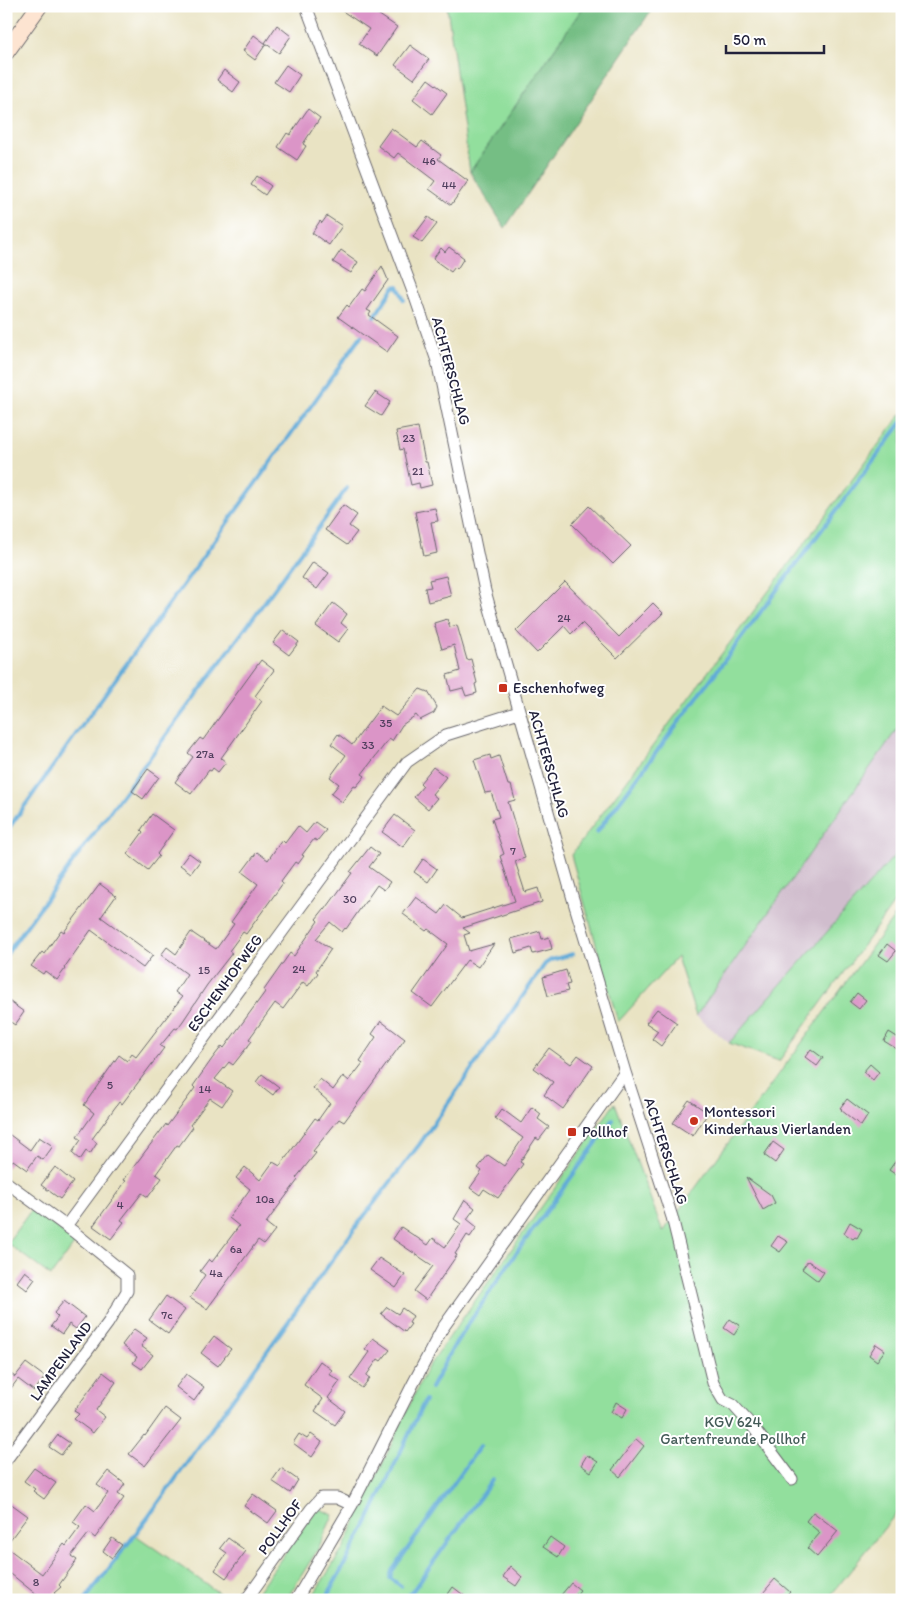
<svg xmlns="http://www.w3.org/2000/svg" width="908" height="1606" viewBox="0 0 908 1606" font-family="Itim,sans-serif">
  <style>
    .industrial { fill: #d0bdcd }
    .green { fill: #92df9d; stroke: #5a806c }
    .forest { fill: #75be84; stroke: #4c7060 }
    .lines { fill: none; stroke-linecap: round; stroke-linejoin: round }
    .stream { stroke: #61aad8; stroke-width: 4 }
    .building { fill: #db95c7 }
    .minor-casing { stroke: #68666b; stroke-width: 13 }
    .secondary-casing { stroke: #68666b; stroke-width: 18 }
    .minor { stroke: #fff; stroke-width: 11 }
    .secondary { stroke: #fde4d1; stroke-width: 16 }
    .poi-dot { fill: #c8321e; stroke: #fff; stroke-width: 2 }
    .labels { text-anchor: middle; stroke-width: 4; stroke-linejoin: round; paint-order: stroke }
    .number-label { font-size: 12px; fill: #503f5e }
    .street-label { font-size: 15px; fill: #22223b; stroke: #fff }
    .poi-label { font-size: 15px; fill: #22223b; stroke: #fff; text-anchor: start }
    .park-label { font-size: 15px; fill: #445b58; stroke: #fff }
  </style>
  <rect width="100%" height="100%" fill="#fff"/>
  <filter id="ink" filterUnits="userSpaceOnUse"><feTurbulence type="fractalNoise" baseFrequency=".02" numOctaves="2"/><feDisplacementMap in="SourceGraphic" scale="10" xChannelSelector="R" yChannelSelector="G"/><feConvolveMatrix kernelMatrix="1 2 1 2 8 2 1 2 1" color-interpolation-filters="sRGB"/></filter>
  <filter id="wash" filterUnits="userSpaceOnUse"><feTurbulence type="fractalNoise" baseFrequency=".0096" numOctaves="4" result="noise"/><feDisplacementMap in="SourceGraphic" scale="20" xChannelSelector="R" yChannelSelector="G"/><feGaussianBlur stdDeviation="1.12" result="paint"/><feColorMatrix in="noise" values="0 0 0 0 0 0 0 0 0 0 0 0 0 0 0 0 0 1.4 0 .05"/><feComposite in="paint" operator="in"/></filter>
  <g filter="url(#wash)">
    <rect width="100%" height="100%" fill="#e9e3c3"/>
    <!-- industrial -->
    <path class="industrial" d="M 901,721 L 902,847 L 729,1043 L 696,1016 Z"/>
    <!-- green -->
    <path class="green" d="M 447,6 L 584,6 L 470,172 Z
      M 902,413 L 902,722 L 696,1016 L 677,957 L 618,1022 L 571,855 Z
      M 902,847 L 902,892 L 779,1061 L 729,1043 Z
      M 902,906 L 902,1506 L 827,1600 L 310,1600 L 343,1549 L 426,1370 L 615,1103 L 663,1232 Z
      M 32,1209 L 76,1242 L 51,1276 L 7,1243 Z
      M 318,1508 L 333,1515 L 318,1549 L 286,1600 L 251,1600 Z
      M 134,1534 L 226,1598 L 225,1600 L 85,1600 Z"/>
    <!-- forest -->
    <path class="forest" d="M 584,6 L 654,6 L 505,228 L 470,172 Z"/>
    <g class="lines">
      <!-- stream -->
      <path class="stream" d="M 371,322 L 394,287 L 398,286 L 404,300
        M 6,832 L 364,332
        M 597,832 L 902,422
        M 6,955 C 117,798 235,646 347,488
        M 431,1388 L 455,1344 L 516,1253 L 613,1120
        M 401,1586 L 390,1578 L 392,1571 L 480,1446
        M 85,1600 L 149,1516 L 358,1224 L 419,1145 L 545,964 L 551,960 L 573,954
        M 325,1600 L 368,1521 L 425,1400
        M 406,1600 L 493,1479"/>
    </g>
    <g id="blocks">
      <!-- building -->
      <path class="building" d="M 335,6 L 366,6 L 397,27 L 377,56 L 359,44 L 369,29 Z
        M 277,25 L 291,36 L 279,53 L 265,43 Z
        M 254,35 L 266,44 L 255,60 L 243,51 Z
        M 410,45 L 429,59 L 414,79 L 395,65 Z
        M 286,65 L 300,75 L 289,92 L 274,82 Z
        M 224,70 L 240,82 L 233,92 L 217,80 Z
        M 428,79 L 447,93 L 432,114 L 413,99 Z
        M 308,109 L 320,118 L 303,144 L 306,146 L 297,160 L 278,147 L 287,133 L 290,135 Z
        M 391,128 L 417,147 L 422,141 L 441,155 L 438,159 L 468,181 L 451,205 L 429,189 L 435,181 L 398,153 L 394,158 L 378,146 Z
        M 257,176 L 271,186 L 265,195 L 251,185 Z
        M 327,216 L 342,226 L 329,245 L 312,233 L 320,221 L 322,223 Z
        M 428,217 L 437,224 L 422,243 L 413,237 Z
        M 449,247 L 464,258 L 457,269 L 455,267 L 451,272 L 433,259 L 441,248 L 445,252 Z
        M 341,250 L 358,262 L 351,273 L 333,262 Z
        M 382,266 L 388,280 L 367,310 L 371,312 L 369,315 L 398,336 L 387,352 L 338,317 L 347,305 L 349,307 L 362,289 L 365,291 Z
        M 375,392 L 390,402 L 381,416 L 365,406 Z
        M 418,427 L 425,462 L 427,462 L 432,485 L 420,488 L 419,483 L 411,485 L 403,449 L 400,450 L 396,431 Z
        M 343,505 L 357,515 L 349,526 L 357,532 L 347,545 L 325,530 Z
        M 589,506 L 631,546 L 613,564 L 572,524 Z
        M 435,508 L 438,521 L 431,522 L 437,553 L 424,556 L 415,512 Z
        M 313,562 L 329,573 L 317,589 L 302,578 Z
        M 446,576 L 451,596 L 428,602 L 425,588 L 431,587 L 429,580 Z
        M 565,582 L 619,637 L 653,603 L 663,613 L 617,658 L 582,623 L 571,634 L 564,626 L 537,653 L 516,631 Z
        M 333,603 L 347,614 L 341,623 L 348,629 L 338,642 L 316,626 Z
        M 447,619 L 450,627 L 457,625 L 467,660 L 471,659 L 477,683 L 475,684 L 477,693 L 466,696 L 463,688 L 451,691 L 447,675 L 460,671 L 454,645 L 442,649 L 434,623 Z
        M 283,630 L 299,642 L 289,655 L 273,643 Z
        M 261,660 L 274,670 L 255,696 L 262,701 L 221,758 L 226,762 L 218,772 L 213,768 L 211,771 L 209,770 L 191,794 L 175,782 L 193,757 L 188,753 L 200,738 L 203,740 Z
        M 420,689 L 428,692 L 437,707 L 434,713 L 420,720 L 416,715 L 402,725 L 392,741 L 389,739 L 362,774 L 365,776 L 356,787 L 354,786 L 342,802 L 331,794 L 339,784 L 330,777 L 346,755 L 331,744 L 338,734 L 352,745 L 381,706 L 396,716 Z
        M 490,755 L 491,759 L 499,756 L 508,785 L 511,785 L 515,800 L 508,802 L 525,858 L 515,861 L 525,892 L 538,888 L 542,902 L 463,928 L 470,933 L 464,935 L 469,951 L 494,944 L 478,967 L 467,960 L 432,1007 L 413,993 L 448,944 L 428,929 L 426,931 L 403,914 L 416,897 L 439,914 L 446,905 L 462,918 L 515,901 L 500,856 L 504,854 L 492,819 L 499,817 L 491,792 L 485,793 L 474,760 Z
        M 433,767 L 446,777 L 432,794 L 437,798 L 428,809 L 414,797 L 423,786 L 420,783 Z
        M 148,769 L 159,777 L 143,799 L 132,791 Z
        M 152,814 L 174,830 L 157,854 L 159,856 L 148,870 L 127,854 L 143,832 L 141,830 Z
        M 395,815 L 415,830 L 403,847 L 382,832 Z
        M 315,822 L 326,830 L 317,841 L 314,839 L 302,855 L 304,856 L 298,864 L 295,862 L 281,881 L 283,883 L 246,934 L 243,932 L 229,951 L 232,953 L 207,985 L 183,1021 L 177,1029 L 175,1028 L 160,1046 L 164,1048 L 122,1104 L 119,1102 L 92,1139 L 97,1143 L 90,1154 L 86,1151 L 80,1160 L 72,1153 L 81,1140 L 77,1137 L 94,1113 L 84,1105 L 119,1055 L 127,1061 L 132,1054 L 136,1057 L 182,997 L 175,992 L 187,974 L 161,955 L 167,947 L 176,954 L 191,932 L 216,949 L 234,924 L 231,922 L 258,884 L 242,872 L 257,852 L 268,860 L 282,840 L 285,843 L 298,826 L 306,833 Z
        M 370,847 L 379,854 L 369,867 L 390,882 L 384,890 L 377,885 L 346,929 L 345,928 L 342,932 L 330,922 L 316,939 L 331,949 L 316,971 L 318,973 L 308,986 L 303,982 L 283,1009 L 275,1003 L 249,1039 L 252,1041 L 233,1065 L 229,1062 L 215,1079 L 232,1091 L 222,1106 L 210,1098 L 190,1125 L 193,1127 L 179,1146 L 177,1145 L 156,1174 L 162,1178 L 148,1197 L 142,1193 L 121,1220 L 124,1222 L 111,1239 L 93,1226 L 126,1181 L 124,1180 L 135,1165 L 166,1124 L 167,1126 L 195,1088 L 193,1086 L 212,1059 L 222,1046 L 224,1048 L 265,992 L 264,990 L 290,953 L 294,956 L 318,921 L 316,919 L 324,909 L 325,910 L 352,873 L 350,872 Z
        M 189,853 L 200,861 L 191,873 L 180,865 Z
        M 423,859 L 437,869 L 428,882 L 414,872 Z
        M 100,884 L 116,896 L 101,917 L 153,955 L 143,968 L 91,930 L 64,968 L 65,969 L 57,980 L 45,971 L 43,974 L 31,966 L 42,952 L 44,954 L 61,930 L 64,932 Z
        M 540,931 L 542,939 L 549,937 L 552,949 L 533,954 L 531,948 L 515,953 L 511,939 Z
        M 887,944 L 896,951 L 888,961 L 879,955 Z
        M 566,970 L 570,984 L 566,985 L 568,991 L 548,996 L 543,977 Z
        M 857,993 L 866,1000 L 859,1009 L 850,1002 Z
        M 6,999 L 24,1012 L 15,1025 L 6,1019 Z
        M 657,1009 L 677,1023 L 661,1046 L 652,1039 L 658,1031 L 646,1023 Z
        M 381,1021 L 405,1039 L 344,1122 L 339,1119 L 313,1151 L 316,1153 L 296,1178 L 298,1180 L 266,1223 L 275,1230 L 264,1244 L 258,1240 L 207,1309 L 190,1298 L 205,1275 L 200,1271 L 209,1259 L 212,1262 L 239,1226 L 229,1218 L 250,1189 L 236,1178 L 245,1167 L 260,1180 L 273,1162 L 280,1166 L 315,1118 L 318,1120 L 330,1103 L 313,1088 L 320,1079 L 333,1090 L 343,1076 L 349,1081 L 363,1063 L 360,1061 L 376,1037 L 372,1034 Z
        M 889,1032 L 902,1040 L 897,1049 L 884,1041 Z
        M 549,1048 L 571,1064 L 578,1055 L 593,1066 L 563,1109 L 544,1095 L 553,1082 L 534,1068 Z
        M 811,1049 L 823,1058 L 817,1066 L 805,1057 Z
        M 870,1064 L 879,1072 L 873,1080 L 863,1072 Z
        M 262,1074 L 279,1087 L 273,1095 L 256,1082 Z
        M 847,1099 L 868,1115 L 861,1126 L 841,1110 L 842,1109 L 840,1108 Z
        M 689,1100 L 708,1113 L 693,1136 L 673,1123 Z
        M 532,1107 L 541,1114 L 538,1119 L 549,1127 L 539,1140 L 536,1138 L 520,1162 L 523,1164 L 498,1198 L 484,1189 L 480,1195 L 470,1188 L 482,1171 L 478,1168 L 488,1155 L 504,1166 L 523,1138 L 495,1118 L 502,1109 L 521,1123 Z
        M 6,1132 L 30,1150 L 39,1137 L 53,1146 L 43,1160 L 37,1156 L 27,1170 L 13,1160 L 6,1169 Z
        M 773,1142 L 784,1150 L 775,1163 L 764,1155 Z
        M 902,1152 L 902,1171 L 898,1176 L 889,1170 Z
        M 55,1167 L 73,1182 L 60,1199 L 41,1185 Z
        M 746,1177 L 771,1195 L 775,1203 L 763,1210 Z
        M 465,1200 L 475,1208 L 467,1219 L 477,1227 L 470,1237 L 467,1235 L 455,1254 L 457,1255 L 426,1300 L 414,1291 L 433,1266 L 393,1239 L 401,1227 L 428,1245 L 433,1238 L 445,1247 L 461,1224 L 454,1219 Z
        M 850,1222 L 862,1229 L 857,1238 L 855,1237 L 853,1239 L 844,1233 Z
        M 778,1236 L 788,1242 L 780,1252 L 771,1246 Z
        M 379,1258 L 405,1275 L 396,1288 L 370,1270 Z
        M 808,1261 L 824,1272 L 818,1281 L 802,1269 Z
        M 25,1271 L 35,1279 L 27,1290 L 17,1282 Z
        M 166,1296 L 185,1310 L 168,1334 L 149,1320 Z
        M 64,1301 L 85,1317 L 76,1329 L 69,1324 L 62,1334 L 51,1326 L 58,1317 L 54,1313 Z
        M 387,1307 L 398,1314 L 402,1308 L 413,1316 L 409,1323 L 411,1324 L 405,1332 L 381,1314 Z
        M 730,1319 L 740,1326 L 734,1335 L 724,1328 Z
        M 134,1329 L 147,1338 L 141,1346 L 153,1355 L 142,1369 L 133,1363 L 137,1357 L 122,1345 Z
        M 214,1336 L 231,1349 L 218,1366 L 201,1353 Z
        M 373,1338 L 390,1350 L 381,1361 L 378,1359 L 366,1376 L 370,1378 L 362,1388 L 350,1379 L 369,1352 L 365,1349 Z
        M 876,1344 L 885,1350 L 877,1361 L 869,1355 Z
        M 320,1361 L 332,1370 L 329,1374 L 340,1381 L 328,1398 L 345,1411 L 335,1425 L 315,1411 L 323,1399 L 304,1385 Z
        M 26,1363 L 45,1377 L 34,1391 L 18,1379 L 6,1395 L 6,1370 L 15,1377 Z
        M 103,1372 L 116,1382 L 96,1410 L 105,1417 L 93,1433 L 74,1419 L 79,1414 L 74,1411 Z
        M 186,1374 L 204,1387 L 194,1401 L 176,1387 Z
        M 616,1402 L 627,1409 L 622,1418 L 611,1412 Z
        M 165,1408 L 181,1420 L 145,1466 L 129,1454 L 144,1435 L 145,1436 Z
        M 299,1434 L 307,1439 L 311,1434 L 322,1442 L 312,1457 L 293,1443 Z
        M 58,1435 L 70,1443 L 61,1455 L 49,1447 Z
        M 636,1439 L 644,1446 L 620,1477 L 612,1470 Z
        M 587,1455 L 598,1462 L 591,1472 L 581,1465 Z
        M 34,1468 L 56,1483 L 44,1499 L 33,1491 L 35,1489 L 24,1481 Z
        M 281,1468 L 298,1480 L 290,1493 L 272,1481 Z
        M 108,1471 L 125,1484 L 118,1494 L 124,1498 L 95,1538 L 89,1533 L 71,1556 L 77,1560 L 59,1585 L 61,1587 L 54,1593 L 60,1600 L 43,1600 L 6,1570 L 6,1547 L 42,1574 L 64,1544 L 66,1546 L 80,1527 L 73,1522 L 86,1504 L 95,1511 L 108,1493 L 97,1485 Z
        M 253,1494 L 277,1511 L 268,1523 L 244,1506 Z
        M 6,1500 L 28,1516 L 6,1545 Z
        M 813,1512 L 838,1531 L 817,1557 L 807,1548 L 820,1533 L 806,1521 Z
        M 550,1537 L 564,1547 L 558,1557 L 543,1547 Z
        M 112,1538 L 122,1545 L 112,1558 L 103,1551 Z
        M 228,1538 L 246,1551 L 226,1578 L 215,1570 L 227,1553 L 220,1548 Z
        M 510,1566 L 522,1577 L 516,1586 L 503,1577 Z
        M 775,1579 L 790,1592 L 783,1600 L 757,1600 Z
        M 571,1583 L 580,1590 L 572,1600 L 568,1600 L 561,1595 Z
        M 453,1587 L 470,1600 L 444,1600 Z"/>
    </g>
  </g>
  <g filter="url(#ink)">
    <use href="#blocks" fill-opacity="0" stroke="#68666b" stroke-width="1"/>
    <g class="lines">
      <defs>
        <path id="minor" d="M 306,6 L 415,297 L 437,361 L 485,591 L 573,899 L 625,1072 L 672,1217 L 713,1383 L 723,1400 L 733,1405 L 753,1427 L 792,1479
          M 6,1182 L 74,1232 L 127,1275 L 127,1291 L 108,1323 L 6,1460
          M 66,1226 L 407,762 L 446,735 L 519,712
          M 246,1600 L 311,1509 L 321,1498 L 337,1498 L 352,1505
          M 296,1600 L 352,1505 L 413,1384 L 442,1329 L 625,1072"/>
        <path id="secondary" d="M 6,52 L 39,6"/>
      </defs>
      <!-- minor casing -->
      <use href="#minor" class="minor-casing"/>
      <!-- secondary casing -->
      <use href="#secondary" class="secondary-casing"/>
      <!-- minor -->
      <use href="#minor" class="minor"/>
      <!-- secondary -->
      <use href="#secondary" class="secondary"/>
    </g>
  </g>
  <!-- markers -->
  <g class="poi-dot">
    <rect x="498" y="683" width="10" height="10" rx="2.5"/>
    <circle cx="694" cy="1121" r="5"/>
    <rect x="567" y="1127" width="10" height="10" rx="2.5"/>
  </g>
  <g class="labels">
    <!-- number labels -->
    <g class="number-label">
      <text x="429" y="165">46</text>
      <text x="449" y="189">44</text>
      <text x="409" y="442">23</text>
      <text x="418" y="475">21</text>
      <text x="564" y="622">24</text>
      <text x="386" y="727">35</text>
      <text x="368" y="749">33</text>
      <text x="205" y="758">27a</text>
      <text x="513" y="855">7</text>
      <text x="350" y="903">30</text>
      <text x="299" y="973">24</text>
      <text x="204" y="974">15</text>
      <text x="110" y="1089">5</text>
      <text x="205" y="1093">14</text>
      <text x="265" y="1203">10a</text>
      <text x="120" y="1209">4</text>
      <text x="236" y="1253">6a</text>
      <text x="216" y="1277">4a</text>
      <text x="167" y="1319">7c</text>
      <text x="36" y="1586">8</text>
    </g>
    <!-- street labels -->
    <g class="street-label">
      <text transform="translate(451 371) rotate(75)" y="5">ACHTERSCHLAG</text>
      <text transform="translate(549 764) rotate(74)" y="5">ACHTERSCHLAG</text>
      <text transform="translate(225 983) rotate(-54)" y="5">ESCHENHOFWEG</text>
      <text transform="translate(666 1151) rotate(72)" y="5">ACHTERSCHLAG</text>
      <text transform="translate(61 1361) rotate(-54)" y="5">LAMPENLAND</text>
      <text transform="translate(280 1527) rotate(-54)" y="5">POLLHOF</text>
    </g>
    <!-- poi labels -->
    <g class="poi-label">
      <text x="513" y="693">Eschenhofweg</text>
      <text x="704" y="1117">Montessori<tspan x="704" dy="17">Kinderhaus Vierlanden</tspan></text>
      <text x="582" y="1137">Pollhof</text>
    </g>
    <!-- park labels -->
    <g class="park-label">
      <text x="733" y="1427">KGV 624<tspan x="733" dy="17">Gartenfreunde Pollhof</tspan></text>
    </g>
  </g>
  <!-- margin -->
  <rect width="908" height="1606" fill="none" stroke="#fff" stroke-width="25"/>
  <!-- scale -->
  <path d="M726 45v8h98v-8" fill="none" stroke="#22223b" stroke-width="2.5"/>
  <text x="733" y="45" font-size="15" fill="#22223b" stroke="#ffffff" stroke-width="4" paint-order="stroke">50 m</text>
</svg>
